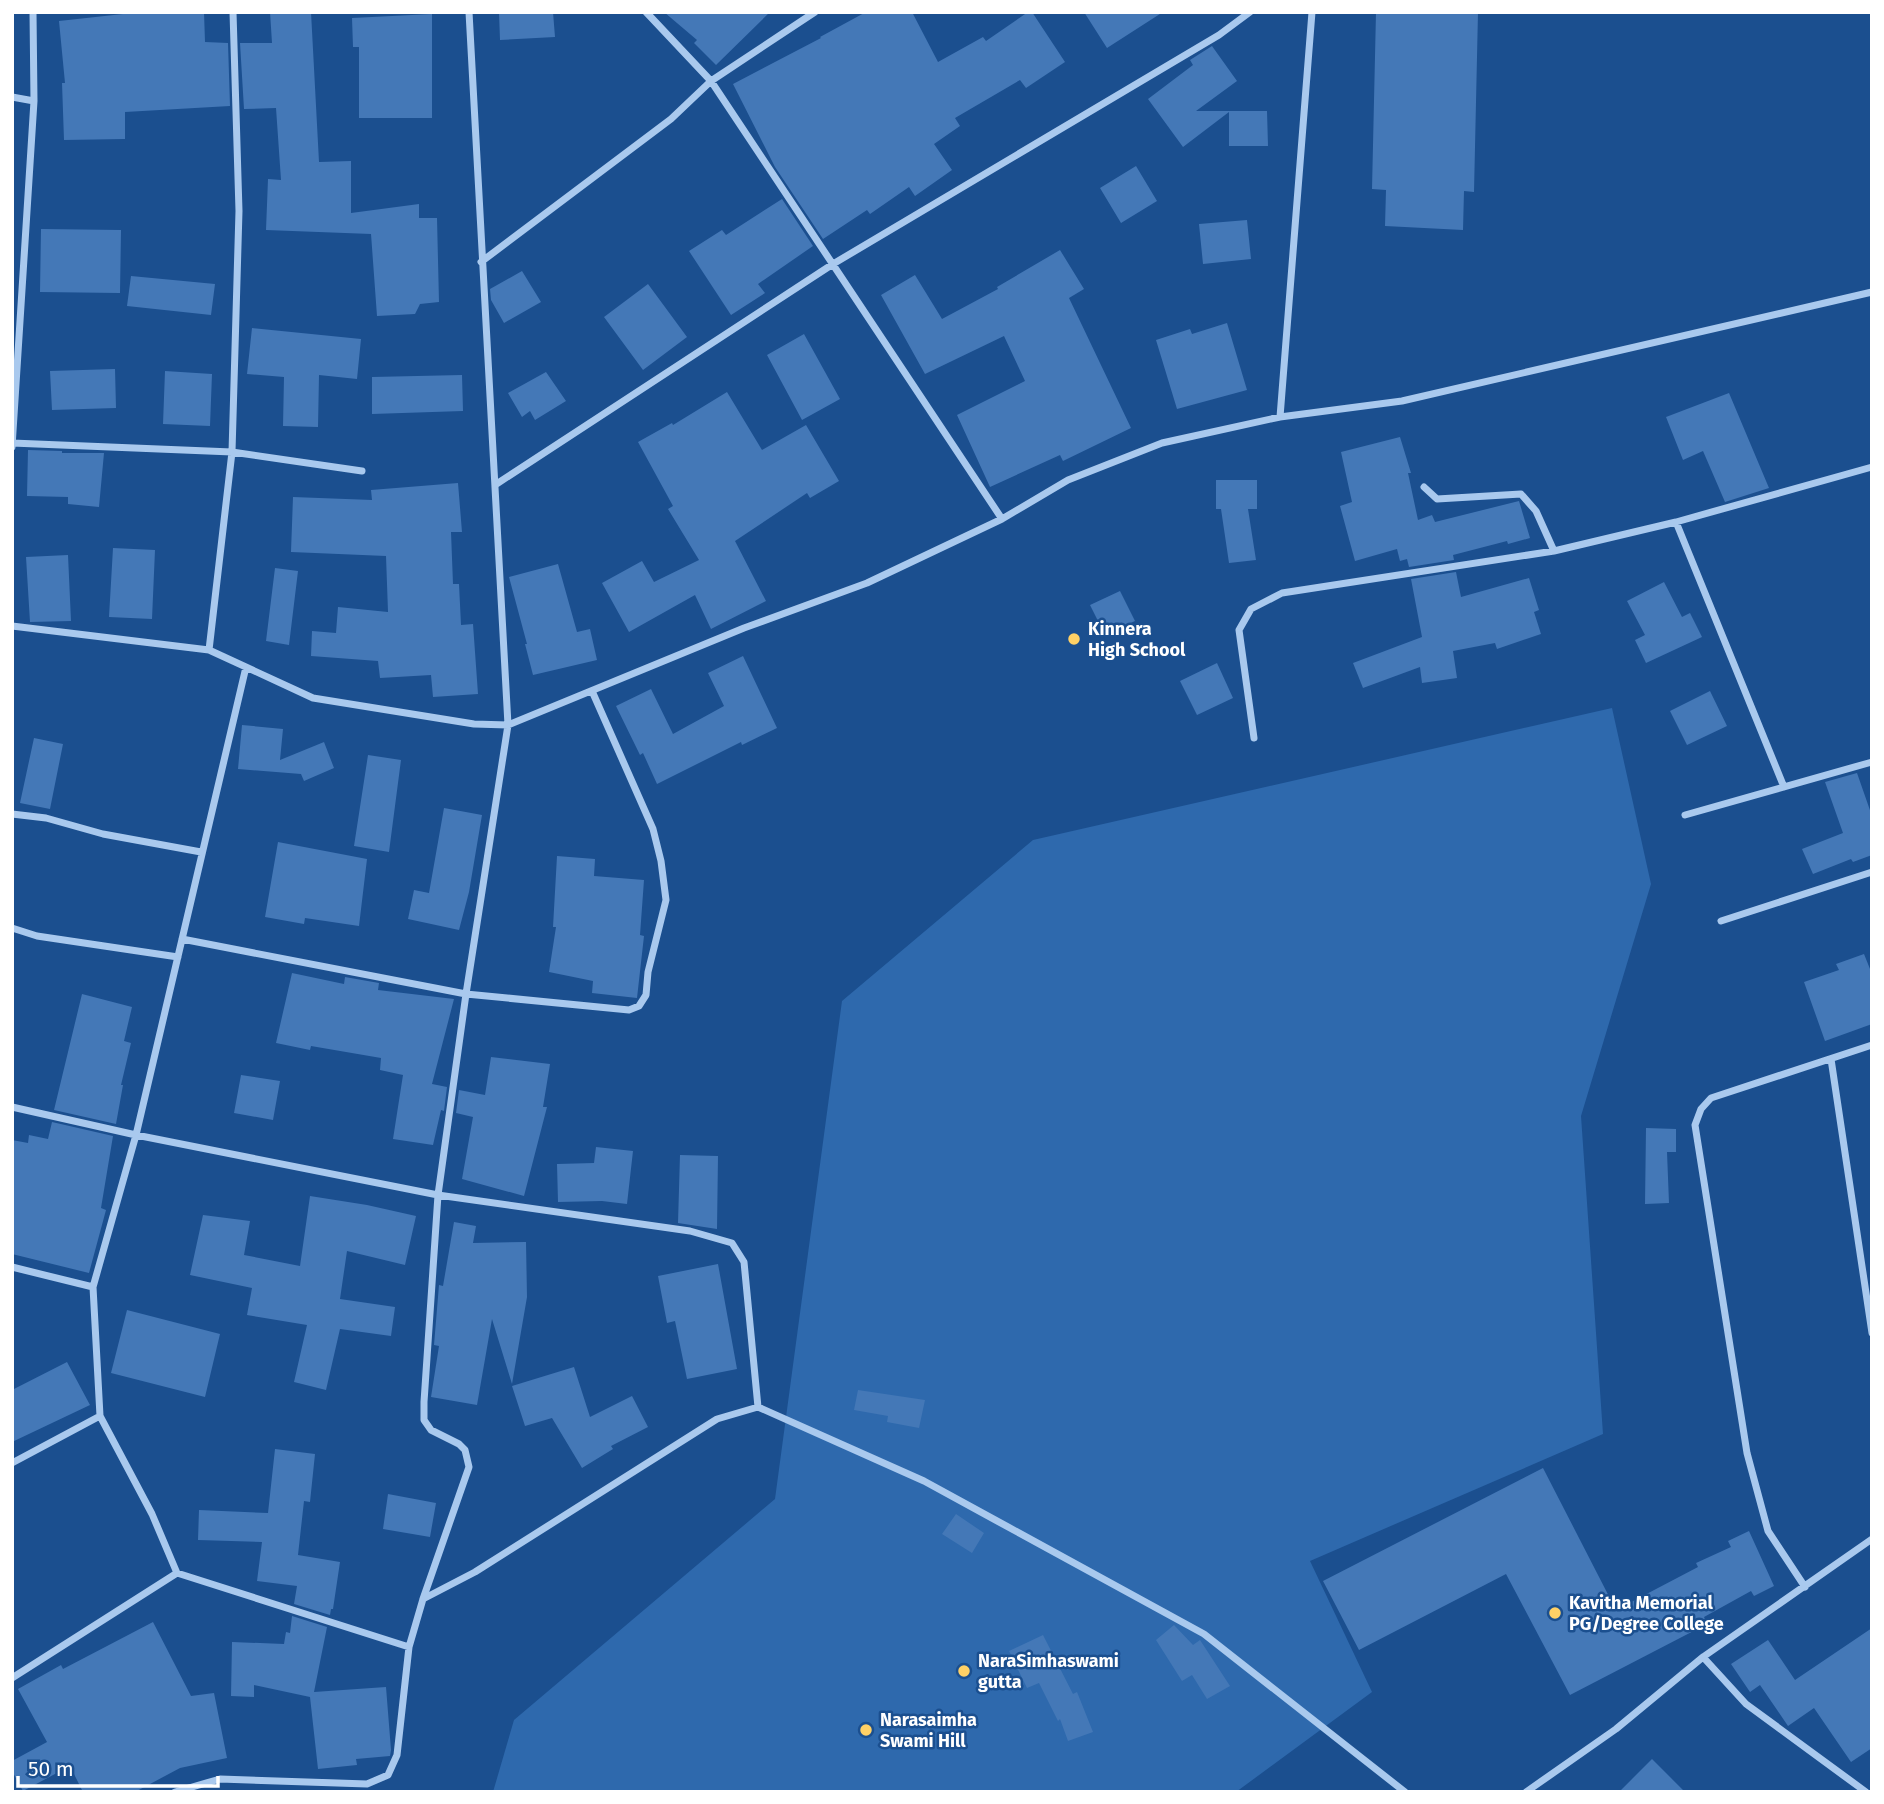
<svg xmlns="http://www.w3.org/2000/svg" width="1884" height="1804" viewBox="0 0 1884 1804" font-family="'Fira Sans',sans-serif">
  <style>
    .green { fill: #2e69ad }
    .building { fill: #4478b7 }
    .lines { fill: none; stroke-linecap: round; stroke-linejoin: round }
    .minor { stroke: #a9c9ee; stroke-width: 7 }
    .poi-dot { fill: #ffd166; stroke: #1b4f8f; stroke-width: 2.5 }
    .labels { text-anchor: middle; stroke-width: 5; stroke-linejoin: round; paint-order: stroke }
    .poi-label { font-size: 18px; font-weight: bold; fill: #fff; stroke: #1b4f8f; text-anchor: start }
  </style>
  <rect width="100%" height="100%" fill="#1b4f8f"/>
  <!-- green -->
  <path class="green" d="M 1612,708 L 1651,884 L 1581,1116 L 1603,1434 L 1310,1561 L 1372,1692 L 1236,1792 L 493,1792 L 514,1720 L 775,1499 L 842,1001 L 1033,840 Z"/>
  <!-- building -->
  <path class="building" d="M 141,12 L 204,12 L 205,42 L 228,43 L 230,106 L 125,112 L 125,139 L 64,140 L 62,83 L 65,83 L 59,21 Z
    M 270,12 L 311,12 L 319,162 L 351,161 L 351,213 L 419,204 L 419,218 L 437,218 L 439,302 L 420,304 L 415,314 L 377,316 L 371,234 L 266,230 L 268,179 L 281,180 L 276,108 L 244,109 L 240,43 L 272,43 Z
    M 499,12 L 553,12 L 555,37 L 500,40 Z
    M 664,12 L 770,12 L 716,65 L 694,43 L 697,40 Z
    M 866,12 L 912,12 L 938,62 L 983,37 L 986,41 L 1028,12 L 1032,12 L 1065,62 L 1026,88 L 1020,80 L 955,118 L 960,126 L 934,144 L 952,170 L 915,196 L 909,187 L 870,214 L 867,210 L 823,239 L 775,167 L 733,84 L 821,38 L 820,37 Z
    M 1084,12 L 1163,12 L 1107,48 Z
    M 1376,12 L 1478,12 L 1474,192 L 1464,191 L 1463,230 L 1385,226 L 1386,190 L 1372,189 Z
    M 432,14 L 432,118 L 359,118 L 359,47 L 353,47 L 352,18 Z
    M 1212,46 L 1237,81 L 1196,111 L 1267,111 L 1268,146 L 1229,146 L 1229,112 L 1183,147 L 1148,99 L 1193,65 L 1190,60 Z
    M 1136,166 L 1157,201 L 1121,223 L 1100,188 Z
    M 782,199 L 813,246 L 758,284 L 765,293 L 731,315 L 689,251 L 722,230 L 726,235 Z
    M 1247,220 L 1251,259 L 1203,264 L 1199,224 Z
    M 41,229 L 121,230 L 120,293 L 40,292 Z
    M 1060,250 L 1084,289 L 1069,298 L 1131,428 L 1063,461 L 1060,455 L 990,487 L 957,415 L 1025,381 L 1004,336 L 925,374 L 881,295 L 915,275 L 942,319 L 998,289 L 997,287 Z
    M 522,271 L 541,302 L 504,323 L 491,300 L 490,289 Z
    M 131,276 L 215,284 L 211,315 L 127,306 Z
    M 648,284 L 687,337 L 643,370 L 604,317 Z
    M 1227,323 L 1247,390 L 1177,409 L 1156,340 L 1190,329 L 1192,334 Z
    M 252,328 L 361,339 L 357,379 L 319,375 L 318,427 L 283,426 L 284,377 L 247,374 Z
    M 804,334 L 840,399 L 802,420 L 767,355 Z
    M 115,369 L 116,408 L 52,410 L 50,371 Z
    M 165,371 L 212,374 L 210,426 L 163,424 Z
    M 546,372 L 566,401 L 535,420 L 530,411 L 522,417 L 508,393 Z
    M 462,375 L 463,411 L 372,414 L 372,377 Z
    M 727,392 L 762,450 L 806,425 L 839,481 L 810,498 L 807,493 L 735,541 L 766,601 L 711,629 L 695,595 L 629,632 L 602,583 L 642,561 L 654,582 L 699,560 L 668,509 L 673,506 L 638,442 L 672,423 L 673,425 Z
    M 1729,393 L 1769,488 L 1725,502 L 1703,451 L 1683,460 L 1666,417 Z
    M 1400,437 L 1411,473 L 1408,473 L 1418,520 L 1432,515 L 1435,522 L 1519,501 L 1530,538 L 1508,544 L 1507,541 L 1453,555 L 1454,560 L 1409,567 L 1407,559 L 1400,561 L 1397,549 L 1355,561 L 1340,506 L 1352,502 L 1341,452 Z
    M 28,450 L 62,451 L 62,453 L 104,453 L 99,507 L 68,504 L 68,497 L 27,496 Z
    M 1216,480 L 1257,480 L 1257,509 L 1248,509 L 1256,560 L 1229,563 L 1221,509 L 1216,509 Z
    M 458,483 L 462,532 L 451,532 L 453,584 L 459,584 L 461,625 L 473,624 L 478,694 L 433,697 L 431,675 L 380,678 L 378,661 L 311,656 L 312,631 L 336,633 L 338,607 L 388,612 L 386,556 L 291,552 L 293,497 L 372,500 L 371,490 Z
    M 113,548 L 155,550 L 152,619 L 109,617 Z
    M 68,555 L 71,621 L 30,622 L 26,557 Z
    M 558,564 L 577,632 L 590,629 L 597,660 L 533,675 L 525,644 L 527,644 L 509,577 Z
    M 275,568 L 298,571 L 289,645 L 266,641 Z
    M 1456,572 L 1461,597 L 1529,578 L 1539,610 L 1534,612 L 1541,634 L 1497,649 L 1495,643 L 1453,651 L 1457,678 L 1422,683 L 1420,667 L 1363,688 L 1353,663 L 1422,637 L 1411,579 Z
    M 1664,582 L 1682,617 L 1690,613 L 1702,637 L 1646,663 L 1635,640 L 1645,635 L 1627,601 Z
    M 1120,591 L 1135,621 L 1105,635 L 1090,605 Z
    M 743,656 L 777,728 L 742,745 L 741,742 L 657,784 L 643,753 L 640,755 L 616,706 L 651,689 L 673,734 L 724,706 L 708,673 Z
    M 1217,663 L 1233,698 L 1197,715 L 1180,681 Z
    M 1710,691 L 1727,726 L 1687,745 L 1670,711 Z
    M 242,725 L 283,729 L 280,760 L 324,742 L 334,768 L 304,781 L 301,774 L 238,769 Z
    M 34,738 L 63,744 L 50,809 L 20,803 Z
    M 368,755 L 401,760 L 389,852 L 354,846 Z
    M 1857,773 L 1872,816 L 1872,855 L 1853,862 L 1851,859 L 1813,874 L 1802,849 L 1843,833 L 1825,782 Z
    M 444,808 L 482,815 L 469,892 L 459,930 L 408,919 L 414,890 L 429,893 Z
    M 278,842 L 367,859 L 359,926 L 305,918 L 304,924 L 265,917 Z
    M 557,856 L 595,859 L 594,876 L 644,880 L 640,935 L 644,936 L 637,998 L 592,993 L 593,981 L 549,972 L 556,927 L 553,927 Z
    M 1864,954 L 1872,974 L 1872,1024 L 1825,1041 L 1804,982 L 1839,970 L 1836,964 Z
    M 292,973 L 344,984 L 345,977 L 379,983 L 378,990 L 454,999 L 432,1084 L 447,1087 L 444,1111 L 441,1110 L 433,1145 L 393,1139 L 403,1075 L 380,1070 L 381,1058 L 311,1046 L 310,1050 L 276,1043 Z
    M 82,994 L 132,1007 L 124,1041 L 131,1043 L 121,1085 L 123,1085 L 116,1124 L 54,1110 Z
    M 491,1057 L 550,1064 L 543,1107 L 547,1107 L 524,1196 L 462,1179 L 473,1117 L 456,1113 L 459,1090 L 485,1095 Z
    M 241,1075 L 280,1081 L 273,1120 L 234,1113 Z
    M 52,1122 L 113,1136 L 101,1208 L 106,1210 L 89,1273 L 12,1254 L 12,1140 L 28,1143 L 29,1135 L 48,1139 Z
    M 1646,1128 L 1676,1129 L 1676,1152 L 1667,1152 L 1669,1203 L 1645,1204 Z
    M 596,1147 L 633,1151 L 627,1204 L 602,1201 L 558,1202 L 557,1164 L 594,1163 Z
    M 680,1155 L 718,1156 L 717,1229 L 678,1223 Z
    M 310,1196 L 367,1205 L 416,1216 L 405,1265 L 347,1251 L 340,1299 L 395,1307 L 391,1336 L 340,1329 L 326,1390 L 294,1382 L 307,1325 L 247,1315 L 252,1288 L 190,1275 L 203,1215 L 250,1221 L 244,1255 L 300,1266 Z
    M 454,1222 L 476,1226 L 473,1243 L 526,1242 L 527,1297 L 512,1384 L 492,1319 L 477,1405 L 431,1397 L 439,1346 L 434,1345 L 439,1285 L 443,1286 Z
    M 718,1264 L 737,1369 L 687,1379 L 675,1321 L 667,1323 L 658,1276 Z
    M 127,1310 L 220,1334 L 205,1397 L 111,1373 Z
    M 67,1362 L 90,1405 L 12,1442 L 12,1390 Z
    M 574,1367 L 590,1417 L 632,1396 L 648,1427 L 611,1446 L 613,1449 L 582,1468 L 552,1418 L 525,1426 L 512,1386 Z
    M 858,1390 L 925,1400 L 919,1428 L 887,1422 L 888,1416 L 854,1410 Z
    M 275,1449 L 315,1454 L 310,1502 L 304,1501 L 298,1555 L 340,1562 L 333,1609 L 331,1609 L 330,1615 L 294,1604 L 297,1586 L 257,1581 L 262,1542 L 198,1540 L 199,1510 L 268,1513 Z
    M 1543,1468 L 1616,1610 L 1698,1567 L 1696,1563 L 1731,1547 L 1728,1541 L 1749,1531 L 1774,1586 L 1754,1596 L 1751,1591 L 1704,1617 L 1707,1624 L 1570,1695 L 1506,1574 L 1359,1650 L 1323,1581 Z
    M 388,1494 L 436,1503 L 430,1537 L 383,1529 Z
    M 956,1514 L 984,1533 L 972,1553 L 942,1534 Z
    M 292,1616 L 327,1627 L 314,1692 L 386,1687 L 391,1750 L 390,1756 L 356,1759 L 357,1765 L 318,1769 L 310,1697 L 254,1685 L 254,1697 L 231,1696 L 232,1642 L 284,1644 L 286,1632 L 290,1633 Z
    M 153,1622 L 191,1696 L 214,1693 L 227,1758 L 180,1768 L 135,1792 L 83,1792 L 70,1766 L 23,1791 L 12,1771 L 12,1761 L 47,1742 L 18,1689 L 61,1665 L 63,1669 Z
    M 1174,1625 L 1193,1645 L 1200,1640 L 1230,1686 L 1207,1699 L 1192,1675 L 1182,1681 L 1156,1640 Z
    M 1872,1628 L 1872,1748 L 1851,1762 L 1814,1708 L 1788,1726 L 1760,1685 L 1750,1692 L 1731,1664 L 1768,1640 L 1795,1680 Z
    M 1043,1635 L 1073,1694 L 1077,1692 L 1093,1732 L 1068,1741 L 1060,1719 L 1058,1721 L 1039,1683 L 1027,1688 L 1009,1651 Z
    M 1652,1759 L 1685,1792 L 1619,1792 Z"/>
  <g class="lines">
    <!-- minor -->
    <path class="minor" d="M 646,12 L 711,81 L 1002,519
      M 12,97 L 34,101
      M 481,262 L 671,119 L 711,81 L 815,12
      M 1280,417 L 1312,12
      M 12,443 L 232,452 L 362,471
      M 12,447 L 34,101 L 33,12
      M 495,485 L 833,264 L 1219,35 L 1250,12
      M 1424,487 L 1437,499 L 1521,494 L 1536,511 L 1554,551
      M 1676,522 L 1784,787
      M 12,626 L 209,650 L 313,698 L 474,724 L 508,725 L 744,628 L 867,583 L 1002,519 L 1068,480 L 1162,443 L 1280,417 L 1402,401 L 1872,292
      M 209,650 L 232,452 L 239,211 L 233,12
      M 1254,738 L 1239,630 L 1251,609 L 1282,593 L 1554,551 L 1676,522 L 1872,467
      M 12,814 L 46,818 L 103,834 L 201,852
      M 1685,815 L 1872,762
      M 1721,921 L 1872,872
      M 12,928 L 37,936 L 178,957
      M 182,939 L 466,994 L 629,1010 L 639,1006 L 646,995 L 648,972 L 666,900 L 661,861 L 653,829 L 592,691
      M 1831,1059 L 1872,1333
      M 12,1107 L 136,1135 L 438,1195 L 690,1231 L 732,1243 L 744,1262 L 758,1407
      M 12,1267 L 93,1287
      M 100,1416 L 152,1514 L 177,1573
      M 12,1463 L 100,1416 L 93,1287 L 136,1135 L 246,667
      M 1805,1587 L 1768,1531 L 1747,1453 L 1695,1125 L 1701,1109 L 1711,1098 L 1872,1045
      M 423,1599 L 475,1572 L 717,1419 L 758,1407 L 924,1481 L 1204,1634 L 1405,1792
      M 1703,1657 L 1746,1704 L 1866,1792
      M 12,1678 L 177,1573 L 409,1647
      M 175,1792 L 220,1779 L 367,1784 L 388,1775 L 397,1755 L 409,1647 L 423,1599 L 469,1467 L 465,1450 L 459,1444 L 431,1430 L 424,1420 L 424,1402 L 438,1195 L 466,994 L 508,725 L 469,12
      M 1526,1792 L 1616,1729 L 1703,1657 L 1872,1539"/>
  </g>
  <!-- markers -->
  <g class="poi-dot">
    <circle cx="1074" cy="639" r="7"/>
    <circle cx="1555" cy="1613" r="7"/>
    <circle cx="964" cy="1671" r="7"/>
    <circle cx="866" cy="1730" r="7"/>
  </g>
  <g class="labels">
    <!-- poi labels -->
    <g class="poi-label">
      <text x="1088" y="635">Kinnera<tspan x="1088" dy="21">High School</tspan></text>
      <text x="1569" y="1609">Kavitha Memorial<tspan x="1569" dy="21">PG/Degree College</tspan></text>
      <text x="978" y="1667">NaraSimhaswami<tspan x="978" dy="21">gutta</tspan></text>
      <text x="880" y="1726">Narasaimha<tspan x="880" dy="21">Swami Hill</tspan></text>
    </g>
  </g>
  <!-- border -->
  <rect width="1884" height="1804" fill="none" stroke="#ffffff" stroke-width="28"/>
  <!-- scale -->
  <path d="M18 1776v10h200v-10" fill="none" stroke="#ffffff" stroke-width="3.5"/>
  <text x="28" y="1776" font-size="21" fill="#ffffff" stroke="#1b4f8f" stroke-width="5" paint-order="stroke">50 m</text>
</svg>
